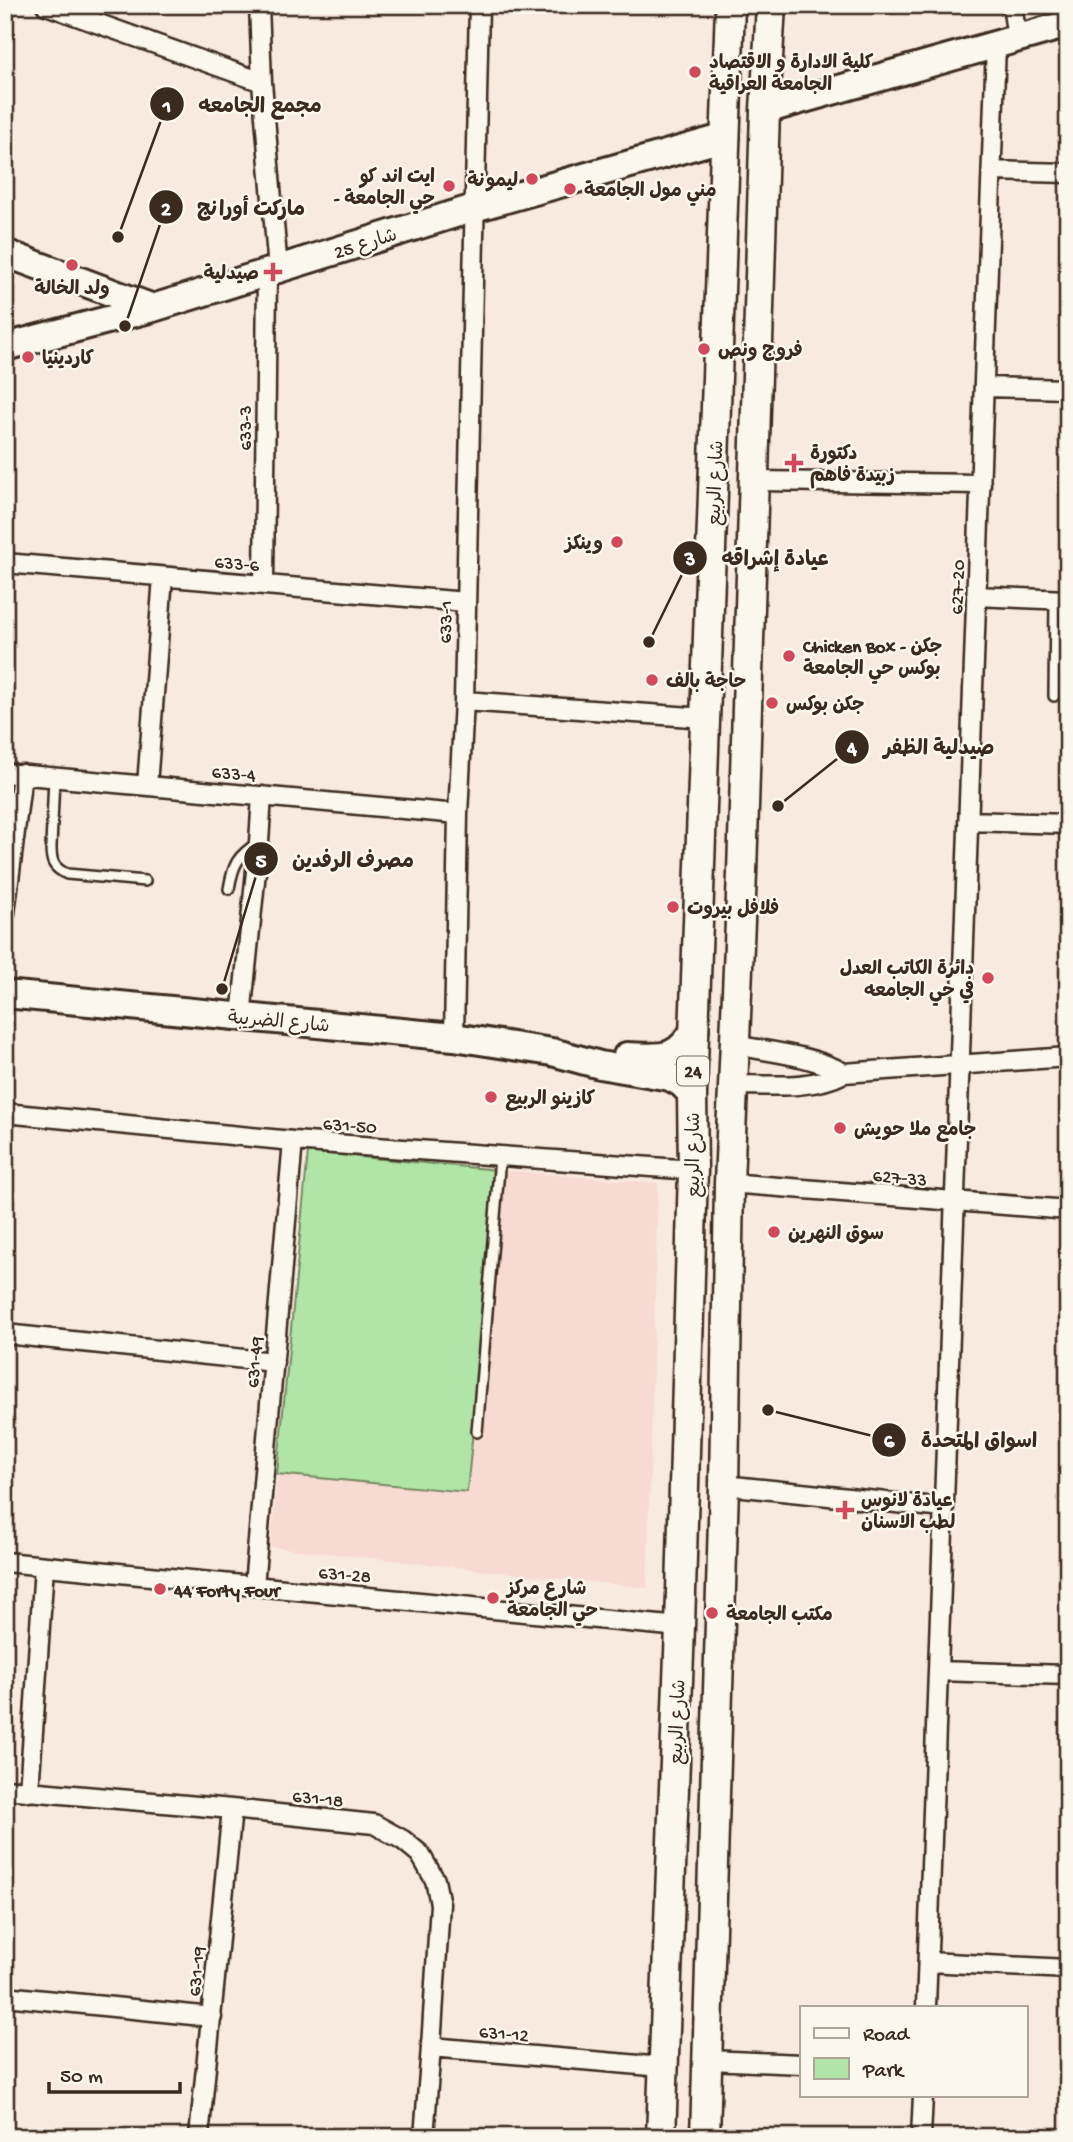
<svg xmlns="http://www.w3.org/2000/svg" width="1073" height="2142" viewBox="0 0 1073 2142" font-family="'Gochi Hand','Playpen Sans Arabic',sans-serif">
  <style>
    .built { fill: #f7dad1 }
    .green { fill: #b1e5a7; stroke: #768862; stroke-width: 2 }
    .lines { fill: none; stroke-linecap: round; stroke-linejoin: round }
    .lane-casing { stroke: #3b2a1e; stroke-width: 14 }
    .street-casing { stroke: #3b2a1e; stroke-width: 23 }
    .secondary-casing { stroke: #3b2a1e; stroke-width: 32 }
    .primary-casing { stroke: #3b2a1e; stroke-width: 33 }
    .lane { stroke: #fbf7ec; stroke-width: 9 }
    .street { stroke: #fbf7ec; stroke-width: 18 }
    .secondary { stroke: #fbf7ec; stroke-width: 26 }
    .primary { stroke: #fbf7ec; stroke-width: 28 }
    .poi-dot { fill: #d1495b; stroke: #fbf7ec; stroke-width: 2.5 }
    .labels { text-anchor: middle; stroke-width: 5; stroke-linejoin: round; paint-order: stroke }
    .shield { fill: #fbf7ec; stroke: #75685c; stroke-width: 2 }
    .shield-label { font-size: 18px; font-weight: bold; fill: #3b2a1e }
    .poi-label { font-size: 19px; font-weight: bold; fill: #3b2a1e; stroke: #fbf7ec; text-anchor: start }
    .street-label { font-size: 19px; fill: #3b2a1e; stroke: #fbf7ec }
    .leader { fill: none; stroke: #3b2a1e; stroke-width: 2.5 }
    .callout-dot { fill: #3b2a1e; stroke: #fbf7ec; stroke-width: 2.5 }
    .mark-label { font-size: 21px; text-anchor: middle; font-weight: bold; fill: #fff }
    .callout-label { font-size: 21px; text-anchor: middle; font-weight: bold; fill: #3b2a1e; stroke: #fbf7ec; stroke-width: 5; stroke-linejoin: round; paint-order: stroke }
  </style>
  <rect width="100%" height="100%" fill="#f9eae0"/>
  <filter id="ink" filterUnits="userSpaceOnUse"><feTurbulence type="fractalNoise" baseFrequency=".0143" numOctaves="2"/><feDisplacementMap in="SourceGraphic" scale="14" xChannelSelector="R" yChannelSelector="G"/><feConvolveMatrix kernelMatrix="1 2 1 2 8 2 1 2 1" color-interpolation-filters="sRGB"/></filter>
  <g filter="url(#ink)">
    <!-- built -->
    <path class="built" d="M 308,1152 L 498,1170 L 658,1183 L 647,1588 L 271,1547 Z"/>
    <!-- green -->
    <path class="green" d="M 308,1152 L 498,1170 L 467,1492 L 277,1474 Z"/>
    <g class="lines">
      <defs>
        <path id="lane" d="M 1054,696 L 1055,599
          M 54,777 L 51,847 C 51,861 53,868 67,874 L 145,881
          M 229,889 C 233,865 237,856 258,843
          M 477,1432 L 500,1157"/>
        <path id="street" d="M 46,5 L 262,82
          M 259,5 L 262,82 L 278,270
          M 1012,5 L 1017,38
          M 992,171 L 1068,173
          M 984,387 L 1068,389
          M 755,481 L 981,484
          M 5,563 L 466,602
          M 264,585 L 267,272
          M 976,596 L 1068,600
          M 464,701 L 706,718
          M 5,773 L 458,814
          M 147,785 L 163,577
          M 968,821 L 1068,824
          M 5,913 L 22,774
          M 241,1017 L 259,842 L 262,796
          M 454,1037 L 458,814 L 464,701 L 479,5
          M 735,1045 C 771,1052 811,1055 844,1073
          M 734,1085 C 769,1085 812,1090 844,1073 L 1068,1057
          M 5,1113 L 293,1141 L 693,1170
          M 729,1183 L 1068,1210
          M 5,1334 L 274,1362
          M 724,1485 L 944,1508
          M 5,1562 L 680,1627
          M 254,1586 L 293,1141
          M 938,1671 L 1068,1675
          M 5,1789 L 232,1809 L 374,1824 L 403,1840 L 420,1854 L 435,1880 L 440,1904 L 431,2047
          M 29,1792 L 44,1566
          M 928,1962 L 1068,1969
          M 5,1996 L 212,2017
          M 926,2007 L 996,44
          M 708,2060 L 802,2064
          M 199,2137 L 232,1809
          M 424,2137 L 431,2047 L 663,2067
          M 921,2137 L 923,2095"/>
        <path id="secondary" d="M 765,110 L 1068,24
          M 5,253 L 153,308
          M 5,347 L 153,308 L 474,208 L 726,137
          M 5,994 L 454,1037 L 552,1052 L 600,1065 L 670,1077 L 681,1083 L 692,1094
          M 627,1056 C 661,1057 676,1062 695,1029"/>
        <path id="primary" d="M 661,2137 L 680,1627 L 693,1170 L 692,1094 L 730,5
          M 705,2137 L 724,1485 L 729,1183 L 742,873 L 765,110 L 771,5"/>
      </defs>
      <!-- lane casing -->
      <use href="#lane" class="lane-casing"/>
      <!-- street casing -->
      <use href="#street" class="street-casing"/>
      <!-- secondary casing -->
      <use href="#secondary" class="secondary-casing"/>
      <!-- primary casing -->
      <use href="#primary" class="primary-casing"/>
      <!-- lane -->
      <use href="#lane" class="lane"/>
      <!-- street -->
      <use href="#street" class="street"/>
      <!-- secondary -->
      <use href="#secondary" class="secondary"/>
      <!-- primary -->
      <use href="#primary" class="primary"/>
    </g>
  </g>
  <!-- markers -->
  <g class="poi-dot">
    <circle cx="695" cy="72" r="7"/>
    <circle cx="532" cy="179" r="7"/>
    <circle cx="449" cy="186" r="7"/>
    <circle cx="570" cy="189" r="7"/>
    <circle cx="72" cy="265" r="7"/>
    <path d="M269.5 261.5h7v7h7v7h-7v7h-7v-7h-7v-7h7z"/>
    <circle cx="704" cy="349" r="7"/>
    <circle cx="28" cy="357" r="7"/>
    <path d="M790.5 452.5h7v7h7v7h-7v7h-7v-7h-7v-7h7z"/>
    <circle cx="617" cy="542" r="7"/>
    <circle cx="789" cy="656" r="7"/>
    <circle cx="652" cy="680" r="7"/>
    <circle cx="772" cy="703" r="7"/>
    <circle cx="673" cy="907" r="7"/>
    <circle cx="988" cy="978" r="7"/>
    <circle cx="491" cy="1097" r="7"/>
    <circle cx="840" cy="1128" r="7"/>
    <circle cx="774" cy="1232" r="7"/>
    <path d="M841.5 1499.5h7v7h7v7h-7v7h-7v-7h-7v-7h7z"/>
    <circle cx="160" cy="1589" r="7"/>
    <circle cx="493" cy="1598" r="7"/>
    <circle cx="712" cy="1613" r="7"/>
  </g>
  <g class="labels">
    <!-- shield labels -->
    <rect class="shield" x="677" y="1056.5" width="32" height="29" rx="5"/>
    <g class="shield-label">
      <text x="693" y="1077">24</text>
    </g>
    <!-- poi labels -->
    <g class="poi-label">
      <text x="709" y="68">كلية الادارة و الاقتصاد<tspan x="709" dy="22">الجامعة العراقية</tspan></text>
      <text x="435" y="182" text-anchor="end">ايت اند كو<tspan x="435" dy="22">- حي الجامعة</tspan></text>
      <text x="518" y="186" text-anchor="end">ليمونة</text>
      <text x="584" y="196">مني مول الجامعة</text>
      <text x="259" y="279" text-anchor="end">صيدلية</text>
      <text x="72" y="294" text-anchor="middle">ولد الخالة</text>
      <text x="718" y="356">فروج ونص</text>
      <text x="42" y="364">كاردينيا</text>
      <text x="810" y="459">دكتورة<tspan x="810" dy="22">زبيدة فاهم</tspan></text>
      <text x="603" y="549" text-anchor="end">وينكز</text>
      <text x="803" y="652">Chicken Box - جكن<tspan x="803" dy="22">بوكس حي الجامعة</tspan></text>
      <text x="666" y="687">حاجة بالف</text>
      <text x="786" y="710">جكن بوكس</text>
      <text x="687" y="914">فلافل بيروت</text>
      <text x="974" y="974" text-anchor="end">دائرة الكاتب العدل<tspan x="974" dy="22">في حي الجامعه</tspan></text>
      <text x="505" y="1104">كازينو الربيع</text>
      <text x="854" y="1135">جامع ملا حويش</text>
      <text x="788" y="1239">سوق النهرين</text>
      <text x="861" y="1506">عيادة لانوس<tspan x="861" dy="22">لطب الاسنان</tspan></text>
      <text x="507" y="1594">شارع مركز<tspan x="507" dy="22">حي الجامعة</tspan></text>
      <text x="174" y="1596">44 Forty Four</text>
      <text x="726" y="1620">مكتب الجامعة</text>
    </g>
    <!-- street labels -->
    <g class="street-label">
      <text transform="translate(365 242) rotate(-17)" y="7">شارع 25</text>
      <text transform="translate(244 428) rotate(-90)" y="7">633-3</text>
      <text transform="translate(714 483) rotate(-88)" y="7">شارع الربيع</text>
      <text transform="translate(237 562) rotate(5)" y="7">633-6</text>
      <text transform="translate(956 587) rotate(-88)" y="7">627-20</text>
      <text transform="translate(444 622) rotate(-89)" y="7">633-1</text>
      <text transform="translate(234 772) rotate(5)" y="7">633-4</text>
      <text transform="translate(279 1020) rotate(5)" y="7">شارع الضريبة</text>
      <text transform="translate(350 1124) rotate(4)" y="7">631-50</text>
      <text transform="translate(692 1155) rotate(-90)" y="7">شارع الربيع</text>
      <text transform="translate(900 1176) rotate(5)" y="7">627-33</text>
      <text transform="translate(253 1362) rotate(-85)" y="7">631-49</text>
      <text transform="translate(345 1573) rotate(5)" y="7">631-28</text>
      <text transform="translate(676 1722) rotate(-88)" y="7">شارع الربيع</text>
      <text transform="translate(318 1797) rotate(6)" y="7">631-18</text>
      <text transform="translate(195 1971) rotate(-84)" y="7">631-19</text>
      <text transform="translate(504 2032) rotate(5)" y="7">631-12</text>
    </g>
  </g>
  <!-- callouts -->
  <path class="leader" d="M118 237L167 104M125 326L166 207M649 642L690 558M778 806L852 747M222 989L261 859M768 1410L889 1440"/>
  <g class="callout-dot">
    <circle cx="118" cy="237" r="7"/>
    <circle cx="125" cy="326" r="7"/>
    <circle cx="649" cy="642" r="7"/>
    <circle cx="778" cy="806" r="7"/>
    <circle cx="222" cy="989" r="7"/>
    <circle cx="768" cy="1410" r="7"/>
    <circle cx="167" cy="104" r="18"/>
    <circle cx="166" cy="207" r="18"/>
    <circle cx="690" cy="558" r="18"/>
    <circle cx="852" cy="747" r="18"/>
    <circle cx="261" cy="859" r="18"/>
    <circle cx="889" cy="1440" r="18"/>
  </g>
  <g class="mark-label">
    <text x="167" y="112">1</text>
    <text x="166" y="215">2</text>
    <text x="690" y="565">3</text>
    <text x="852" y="754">4</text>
    <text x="261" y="867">5</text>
    <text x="889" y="1447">6</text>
  </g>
  <g class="callout-label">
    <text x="260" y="112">مجمع الجامعه</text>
    <text x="251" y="215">ماركت أورانج</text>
    <text x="775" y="565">عيادة إشراقه</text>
    <text x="939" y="754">صيدلية الظفر</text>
    <text x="353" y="867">مصرف الرفدين</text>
    <text x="979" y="1447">اسواق المتحدة</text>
  </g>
  <!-- margin -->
  <rect width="1073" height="2142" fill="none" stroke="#fbf7ec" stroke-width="28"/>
  <rect x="14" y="14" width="1045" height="2114" fill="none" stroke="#3b2a1e" stroke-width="2.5" filter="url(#ink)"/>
  <!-- legend -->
  <rect x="800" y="2006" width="228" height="91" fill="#fbf7ec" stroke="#aea59a" stroke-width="2"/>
  <rect x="814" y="2028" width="35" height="10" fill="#fbf7ec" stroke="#aea59a" stroke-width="2"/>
  <text x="863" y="2040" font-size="21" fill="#3b2a1e">Road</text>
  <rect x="814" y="2058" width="35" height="21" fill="#b1e5a7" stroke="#aea59a" stroke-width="2"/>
  <text x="863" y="2076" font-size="21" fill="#3b2a1e">Park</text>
  <!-- scale -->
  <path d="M49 2082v10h131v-10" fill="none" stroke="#3b2a1e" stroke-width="3.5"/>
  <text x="60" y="2082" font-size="21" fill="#3b2a1e" stroke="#fbf7ec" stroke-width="5" paint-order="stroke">50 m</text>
</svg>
